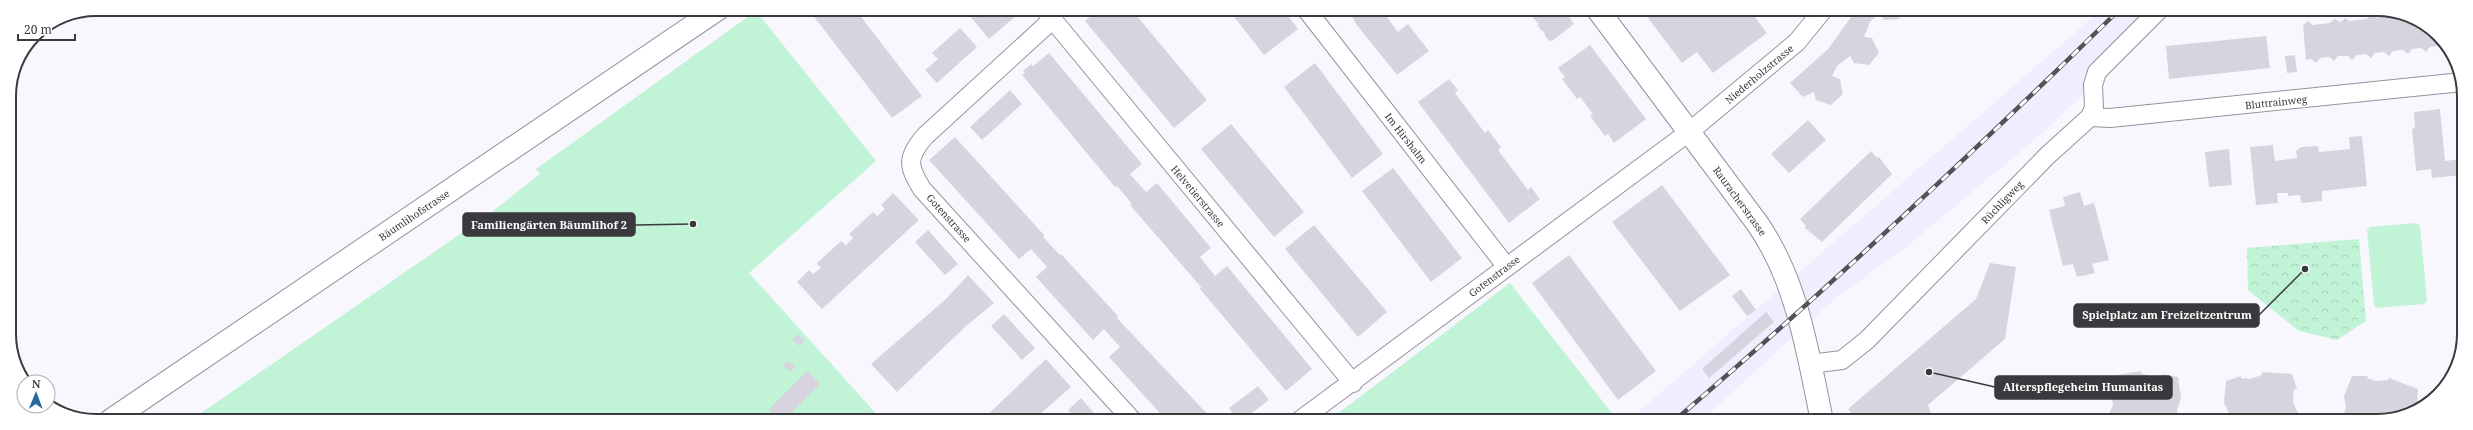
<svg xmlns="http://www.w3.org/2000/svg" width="2473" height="430" viewBox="0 0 2473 430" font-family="'Noto Serif',serif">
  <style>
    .built { fill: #f1ecfe }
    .green { fill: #c1f3d6 }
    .park { fill: url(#park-crowns) }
    .building { fill: #d7d4df }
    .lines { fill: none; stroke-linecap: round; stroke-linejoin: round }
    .minor-casing { stroke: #95929d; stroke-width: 20 }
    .tertiary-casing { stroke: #95929d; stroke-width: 24 }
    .secondary-casing { stroke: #95929d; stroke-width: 24 }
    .minor { stroke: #fff; stroke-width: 18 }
    .tertiary { stroke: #fff; stroke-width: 22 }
    .secondary { stroke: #fff; stroke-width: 22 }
    .rail-casing { stroke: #545257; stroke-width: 4.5 }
    .rail { stroke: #fff; stroke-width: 3; stroke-dasharray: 9; stroke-linecap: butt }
    .labels { text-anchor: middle; stroke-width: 3.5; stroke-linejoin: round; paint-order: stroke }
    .street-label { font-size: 10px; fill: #3b393e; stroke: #fff }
    .rim { fill: none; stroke: #3b393e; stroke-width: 2 }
    .leader { fill: none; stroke: #3b393e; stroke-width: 1.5 }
    .callout-dot { fill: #3b393e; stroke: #fff; stroke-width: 1.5 }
    .callout { fill: #3b393e; stroke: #3b393e; stroke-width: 1.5 }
    .callout-label { font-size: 11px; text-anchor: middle; font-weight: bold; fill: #fff }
  </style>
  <defs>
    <pattern id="park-crowns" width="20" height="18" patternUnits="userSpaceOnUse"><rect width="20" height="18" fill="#c1f3d6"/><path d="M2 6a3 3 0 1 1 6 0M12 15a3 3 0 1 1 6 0" fill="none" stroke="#a7d1b9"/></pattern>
  </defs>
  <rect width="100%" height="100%" fill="#f9f7fe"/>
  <!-- built -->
  <path class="built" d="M 2101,10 L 2159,10 L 2093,85 L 2040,135 L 1911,243 L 1830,303 L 1701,421 L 1628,421 Z"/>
  <!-- green -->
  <path class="green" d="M 756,11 L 876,161 L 749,273 L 882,420 L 191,420 L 492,212 L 540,174 L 536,169 Z
    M 2416,223 L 2420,226 L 2427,301 L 2424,304 L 2376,308 L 2374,305 L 2367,230 L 2370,227 Z
    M 1510,283 L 1618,421 L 1328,421 Z"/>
  <!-- park -->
  <path class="park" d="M 2359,239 L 2366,321 L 2337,340 L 2299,331 L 2248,290 L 2247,248 Z"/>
  <!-- building -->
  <path class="building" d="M 808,9 L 855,9 L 922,96 L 892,118 Z
    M 964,9 L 1012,9 L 1017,15 L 989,39 Z
    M 1099,9 L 1131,9 L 1207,100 L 1174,128 L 1085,21 Z
    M 1228,9 L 1283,9 L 1298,29 L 1264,55 Z
    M 1348,9 L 1381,9 L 1398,32 L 1408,24 L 1429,51 L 1397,75 L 1356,24 Z
    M 1525,9 L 1564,9 L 1574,24 L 1552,41 L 1548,40 L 1544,34 L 1545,32 L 1542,31 L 1537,25 L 1539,24 Z
    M 1642,10 L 1753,10 L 1751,12 L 1767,33 L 1713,73 L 1697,52 L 1682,63 Z
    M 1755,10 L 1766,10 L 1759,15 Z
    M 1853,10 L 1903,10 L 1899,19 L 1884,20 L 1879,13 L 1870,22 L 1864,37 L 1872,38 L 1879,53 L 1869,65 L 1854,63 L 1850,56 L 1837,66 L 1832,76 L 1840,79 L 1843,94 L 1831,105 L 1816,100 L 1814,92 L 1803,97 L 1790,83 L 1828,49 L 1851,17 L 1855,11 Z
    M 2382,14 L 2386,17 L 2402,16 L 2435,31 L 2446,50 L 2440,46 L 2430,47 L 2426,52 L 2421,48 L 2412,49 L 2408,54 L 2403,50 L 2393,51 L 2389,56 L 2384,52 L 2375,53 L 2371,58 L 2366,54 L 2357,55 L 2352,60 L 2348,56 L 2338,56 L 2334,61 L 2329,57 L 2320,58 L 2316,63 L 2311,59 L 2306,60 L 2303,25 L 2308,21 L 2312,25 L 2330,23 L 2334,19 L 2341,22 L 2345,18 L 2349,21 L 2367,19 L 2370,15 L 2378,18 Z
    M 960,28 L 977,47 L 937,83 L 925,70 L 938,59 L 932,53 Z
    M 2266,36 L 2270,68 L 2169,79 L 2166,46 Z
    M 1590,45 L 1646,119 L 1614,143 L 1608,134 L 1605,136 L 1590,116 L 1593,114 L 1580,97 L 1577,99 L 1562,79 L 1565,77 L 1558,68 Z
    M 1049,53 L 1142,164 L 1130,174 L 1136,181 L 1146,192 L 1157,183 L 1211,248 L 1200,257 L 1215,276 L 1227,266 L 1312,369 L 1286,391 L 1200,289 L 1201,287 L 1130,205 L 1132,204 L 1117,186 L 1115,187 L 1022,75 L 1025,73 L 1023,71 L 1031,64 L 1033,66 Z
    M 2295,55 L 2297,72 L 2287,73 L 2285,56 Z
    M 1315,63 L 1383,154 L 1352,178 L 1284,87 Z
    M 1449,79 L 1458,90 L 1455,93 L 1485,133 L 1488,130 L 1501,147 L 1498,150 L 1528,190 L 1531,187 L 1540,199 L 1509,223 L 1418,102 Z
    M 1010,90 L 1022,104 L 982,140 L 970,127 Z
    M 2440,109 L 2445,161 L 2461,159 L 2463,175 L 2432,178 L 2431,169 L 2416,171 L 2412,129 L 2415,128 L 2414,112 Z
    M 1808,120 L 1826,140 L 1789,173 L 1771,154 Z
    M 1231,124 L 1304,212 L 1274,237 L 1201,149 Z
    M 2362,136 L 2367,186 L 2322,191 L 2322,201 L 2301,203 L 2300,195 L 2288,196 L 2288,193 L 2277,193 L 2278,203 L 2256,205 L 2250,147 L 2273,145 L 2275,161 L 2297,158 L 2296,151 L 2301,147 L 2318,146 L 2319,152 L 2350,149 L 2349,137 Z
    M 955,137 L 1045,236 L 1043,237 L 1060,255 L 1061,254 L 1118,316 L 1117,318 L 1214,421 L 1167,421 L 1109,357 L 1120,347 L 1104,329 L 1093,340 L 1036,277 L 1047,267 L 1031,249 L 1019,259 L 929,160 Z
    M 2229,149 L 2232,185 L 2209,187 L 2205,152 Z
    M 1871,151 L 1877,158 L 1879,157 L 1892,174 L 1822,242 L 1805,228 L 1806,226 L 1800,219 Z
    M 1393,168 L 1462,258 L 1431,282 L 1362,191 Z
    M 1662,185 L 1730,275 L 1680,311 L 1612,222 Z
    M 2080,192 L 2084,206 L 2094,203 L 2109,260 L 2092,264 L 2095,273 L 2077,277 L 2073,264 L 2063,266 L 2049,210 L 2065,206 L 2063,197 Z
    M 893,193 L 919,220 L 822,309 L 797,282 L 809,270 L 813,274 L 821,268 L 817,263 L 841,241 L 846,245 L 853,238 L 849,234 L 873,212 L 877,216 L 885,209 L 881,205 Z
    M 1314,225 L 1387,312 L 1358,337 L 1285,249 Z
    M 928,230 L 958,264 L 945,275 L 915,242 Z
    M 1569,255 L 1656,371 L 1618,400 L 1532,283 Z
    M 1990,263 L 2016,267 L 2005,339 L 1928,405 L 1934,421 L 1859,421 L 1848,409 L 1976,299 Z
    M 968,275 L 994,303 L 965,327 L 897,392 L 871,364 L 946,299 Z
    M 1741,289 L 1756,310 L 1747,316 L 1732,296 Z
    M 1766,312 L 1774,322 L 1709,378 L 1702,369 Z
    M 1004,314 L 1035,348 L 1022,360 L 991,326 Z
    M 798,334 L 804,341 L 799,346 L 792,339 Z
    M 1046,359 L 1071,387 L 1032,421 L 981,421 Z
    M 788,360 L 795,367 L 790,372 L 783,365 Z
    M 807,371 L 820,384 L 784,420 L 780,420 L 769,409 Z
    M 2141,371 L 2141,373 L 2154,377 L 2163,376 L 2162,374 L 2178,377 L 2181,398 L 2177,410 L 2179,421 L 2110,421 L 2109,415 L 2113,404 L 2110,391 L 2108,391 L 2111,376 Z
    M 2262,372 L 2292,374 L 2297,389 L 2294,389 L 2293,402 L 2298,413 L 2298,421 L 2229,421 L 2229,413 L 2224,403 L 2226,381 L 2241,376 L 2241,378 L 2250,379 L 2262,375 Z
    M 2352,376 L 2368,376 L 2367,378 L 2376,381 L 2388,380 L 2389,378 L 2418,389 L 2417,405 L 2415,404 L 2412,413 L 2405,416 L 2378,421 L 2341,421 L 2346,408 L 2344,396 Z
    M 1258,386 L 1269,400 L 1241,421 L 1238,421 L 1229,408 Z
    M 1081,398 L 1099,419 L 1097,421 L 1078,421 L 1068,410 Z"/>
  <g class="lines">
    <defs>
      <path id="minor" d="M 1044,9 L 1353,383
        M 1306,9 L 1506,266
        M 1053,19 L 925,136 C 906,158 908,166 922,189 L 1133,421
        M 2090,117 L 2110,118 L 2462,82
        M 1810,364 L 1842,360 L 1867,340 L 2048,155 L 2090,117 L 2094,108 L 2093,85 L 2097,72 L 2159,10
        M 1299,421 L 1689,132 L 1797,42 L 1823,10"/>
      <path id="tertiary" d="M 1598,10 L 1757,223 C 1797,280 1808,353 1822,421"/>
      <path id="secondary" d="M 111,420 L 718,9"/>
    </defs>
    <!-- minor casing -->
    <use href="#minor" class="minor-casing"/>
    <!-- tertiary casing -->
    <use href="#tertiary" class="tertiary-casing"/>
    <!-- secondary casing -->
    <use href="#secondary" class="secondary-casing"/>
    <!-- minor -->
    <use href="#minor" class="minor"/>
    <!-- tertiary -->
    <use href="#tertiary" class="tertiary"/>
    <!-- secondary -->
    <use href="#secondary" class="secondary"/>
    <defs>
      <path id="rail" d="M 1674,421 C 1828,289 1975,151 2119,10"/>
    </defs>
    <!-- rail casing -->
    <use href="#rail" class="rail-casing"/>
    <!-- rail -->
    <use href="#rail" class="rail"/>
  </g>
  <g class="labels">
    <!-- street labels -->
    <g class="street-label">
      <text transform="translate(1759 74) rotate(-40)" y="4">Niederholzstrasse</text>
      <text transform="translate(2276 102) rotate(-6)" y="4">Bluttrainweg</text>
      <text transform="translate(1406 138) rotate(52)" y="4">Im Hirshalm</text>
      <text transform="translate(1198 196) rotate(50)" y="4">Helvetierstrasse</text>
      <text transform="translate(1740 201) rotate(54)" y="4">Rauracherstrasse</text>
      <text transform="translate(2002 202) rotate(-46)" y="4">Rüchligweg</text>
      <text transform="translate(414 215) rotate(-34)" y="4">Bäumlihofstrasse</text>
      <text transform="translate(949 218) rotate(48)" y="4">Gotenstrasse</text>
      <text transform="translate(1494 276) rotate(-37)" y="4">Gotenstrasse</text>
    </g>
  </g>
  <!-- crop -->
  <path d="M0 0H2473V430H0ZM96 16H2377A80 80 0 0 1 2457 96V334A80 80 0 0 1 2377 414H96A80 80 0 0 1 16 334V96A80 80 0 0 1 96 16Z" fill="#fff" fill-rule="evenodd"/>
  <path class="rim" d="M96 16H2377A80 80 0 0 1 2457 96V334A80 80 0 0 1 2377 414H96A80 80 0 0 1 16 334V96A80 80 0 0 1 96 16Z"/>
  <!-- callouts -->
  <path class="leader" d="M693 224L635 225M2305 269L2259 315M1929 372L1995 387"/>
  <g class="callout-dot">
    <circle cx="693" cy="224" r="4"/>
    <circle cx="2305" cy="269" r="4"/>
    <circle cx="1929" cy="372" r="4"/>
  </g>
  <g class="callout">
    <rect x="463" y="213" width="172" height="23" rx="4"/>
    <rect x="2074" y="304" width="185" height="23" rx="4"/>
    <rect x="1995" y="376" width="177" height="23" rx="4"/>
  </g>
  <g class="callout-label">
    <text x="549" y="229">Familiengärten Bäumlihof 2</text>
    <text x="2167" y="319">Spielplatz am Freizeitzentrum</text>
    <text x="2083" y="391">Alterspflegeheim Humanitas</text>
  </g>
  <!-- north arrow -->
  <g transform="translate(36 394) rotate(1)"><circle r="19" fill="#ffffff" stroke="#b1b0b2"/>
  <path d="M0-3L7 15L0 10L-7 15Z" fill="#28689e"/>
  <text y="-6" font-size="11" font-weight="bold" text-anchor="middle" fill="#3b393e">N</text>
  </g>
  <!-- scale -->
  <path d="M18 34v6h57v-6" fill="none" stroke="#3b393e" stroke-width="2"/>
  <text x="24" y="34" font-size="12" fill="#3b393e" stroke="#ffffff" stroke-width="3" paint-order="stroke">20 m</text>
</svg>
